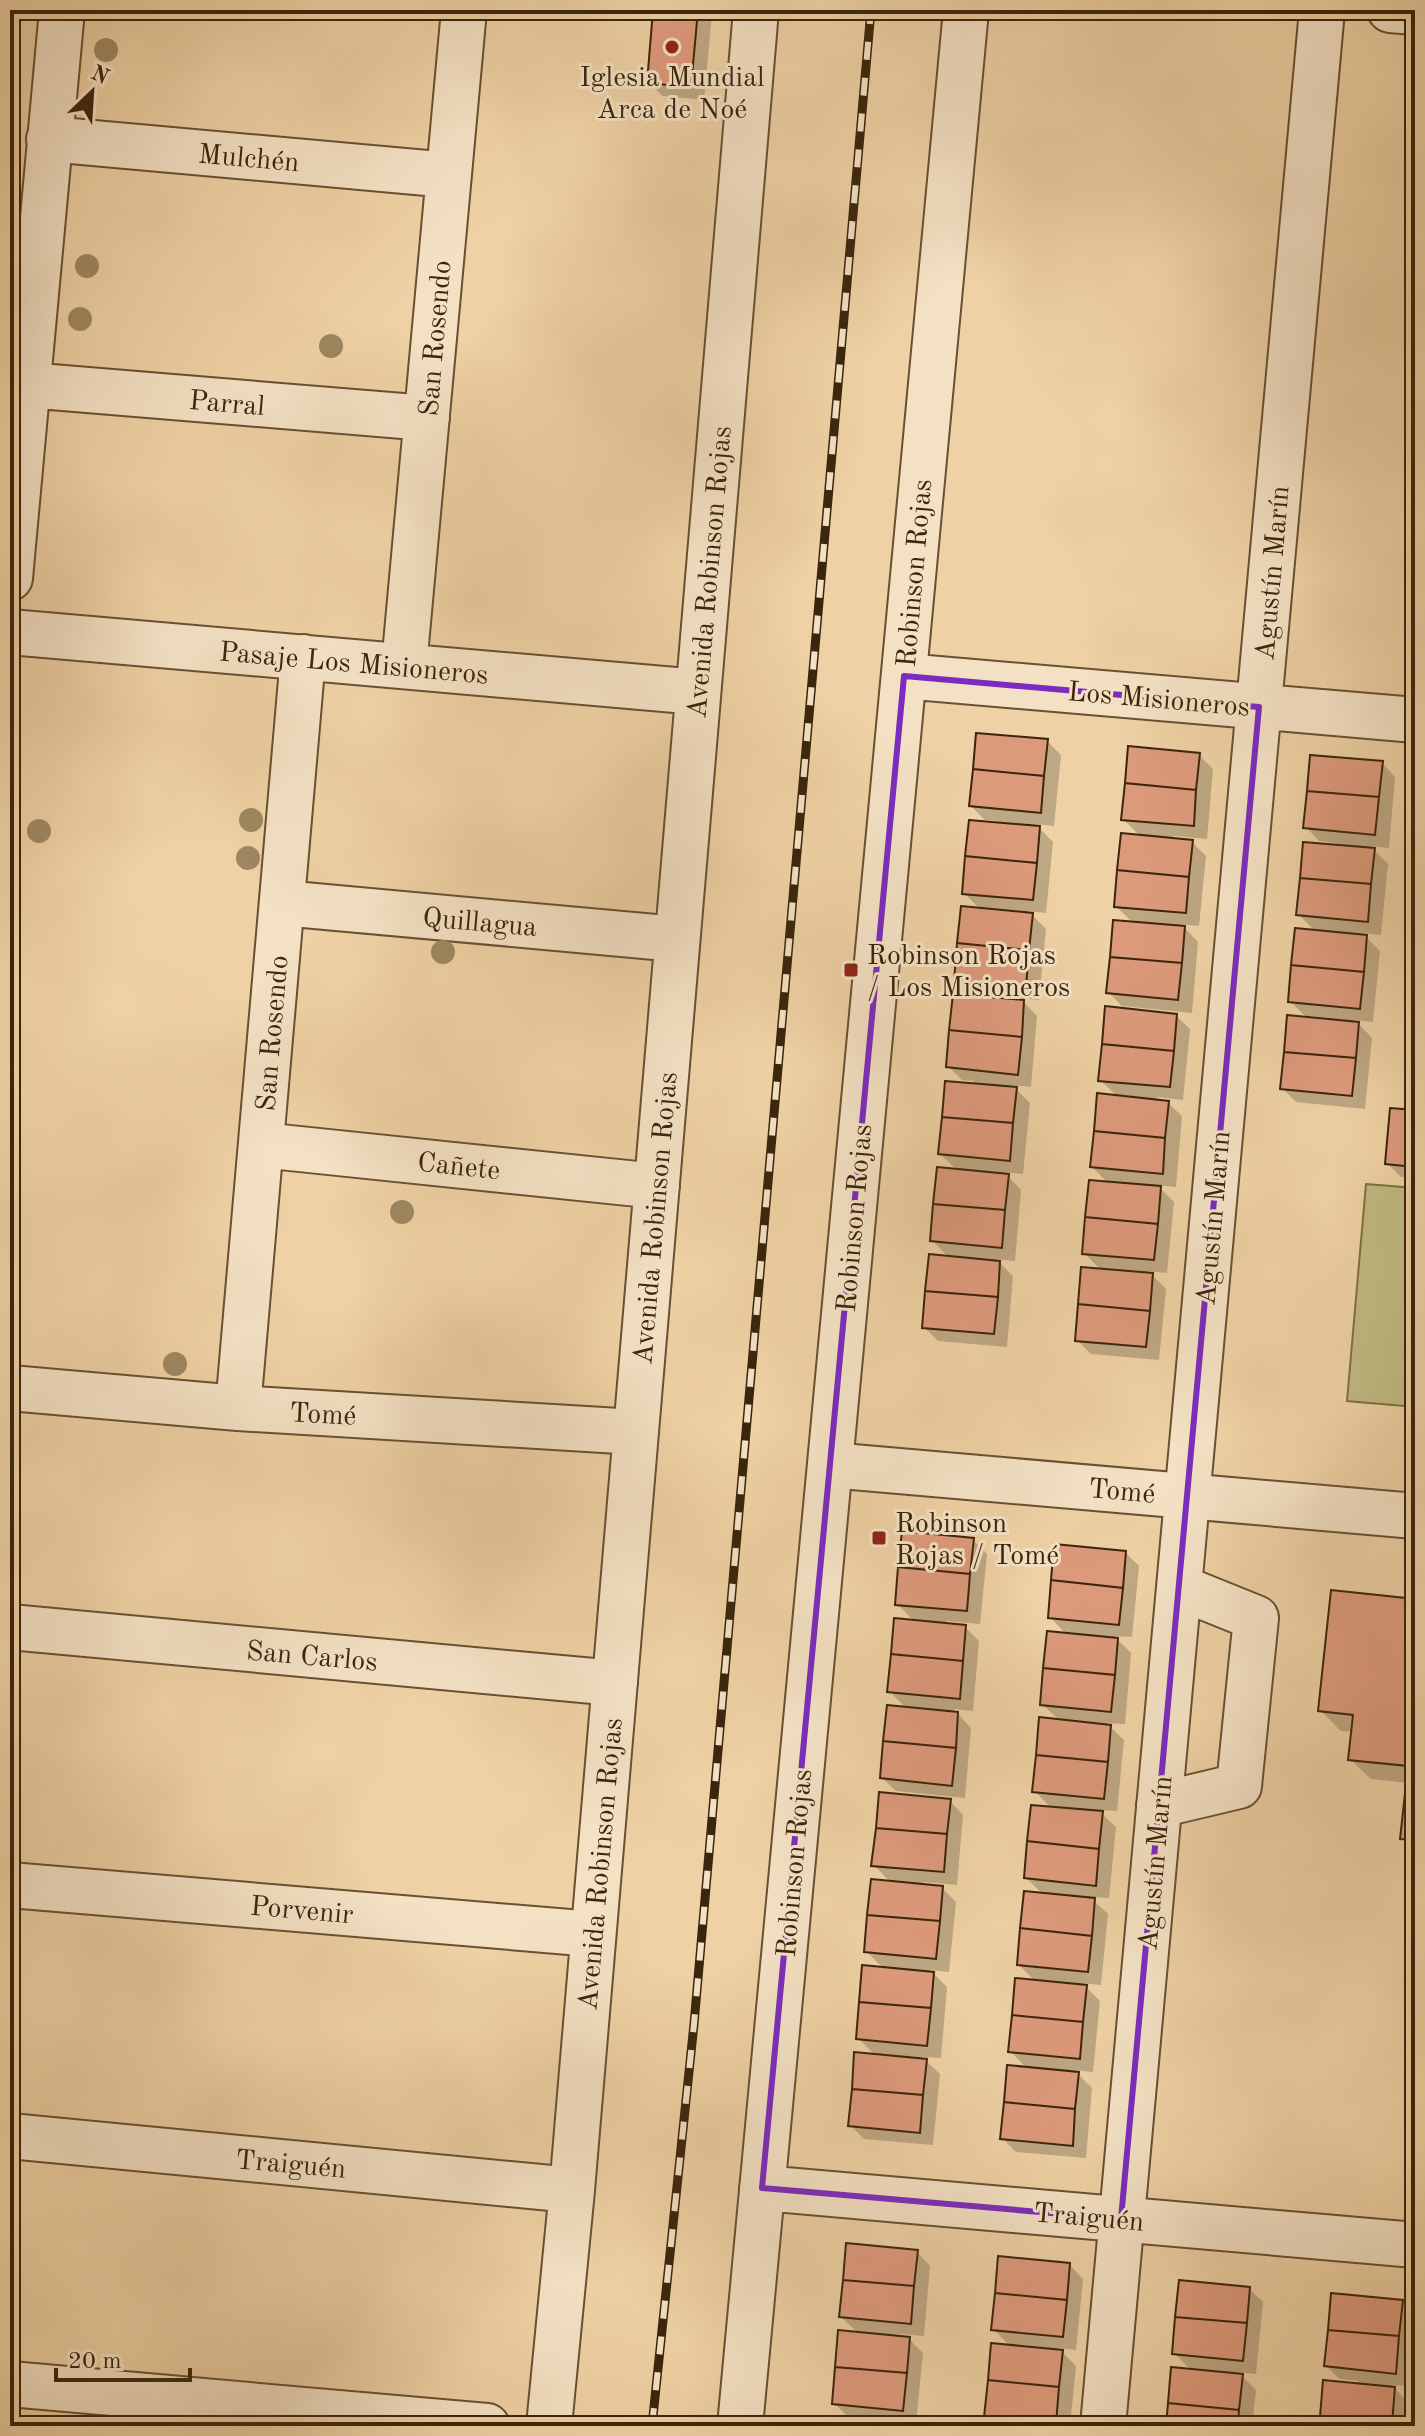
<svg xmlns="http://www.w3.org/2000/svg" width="1425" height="2436" viewBox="0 0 1425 2436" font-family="'Old Standard TT',serif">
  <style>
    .green { fill: #c1b980; stroke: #7e6f46; stroke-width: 2 }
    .shadow { fill: #0003 }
    .building { fill: #dd9a7b; stroke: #3b250c; stroke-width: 2 }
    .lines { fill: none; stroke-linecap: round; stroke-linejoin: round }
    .minor-casing { stroke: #685032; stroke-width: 48 }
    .minor { stroke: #f4e1c4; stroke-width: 44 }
    .rail-casing { stroke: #3b250c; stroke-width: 9 }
    .rail { stroke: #f4e1c4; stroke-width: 6; stroke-dasharray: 18; stroke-linecap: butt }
    .tree { fill: #9e8760 }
    .marked { fill: none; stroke: #7b2cbf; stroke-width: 6; stroke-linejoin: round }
    .poi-dot { fill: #8f2418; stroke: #f4e1c4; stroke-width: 3 }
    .labels { text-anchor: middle; stroke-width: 6; stroke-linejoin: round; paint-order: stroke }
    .poi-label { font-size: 28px; fill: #3b250c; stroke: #f4e1c4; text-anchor: start }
    .street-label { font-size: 28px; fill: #3b250c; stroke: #f4e1c4 }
  </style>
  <rect width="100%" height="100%" fill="#eed1a4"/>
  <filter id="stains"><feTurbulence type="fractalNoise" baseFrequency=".0025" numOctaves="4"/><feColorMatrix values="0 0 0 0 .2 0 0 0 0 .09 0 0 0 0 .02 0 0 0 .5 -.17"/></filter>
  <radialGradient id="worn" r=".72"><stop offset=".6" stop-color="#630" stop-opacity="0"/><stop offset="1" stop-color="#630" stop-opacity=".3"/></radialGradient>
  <!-- green -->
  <path class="green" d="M 1366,1184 L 1415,1188 L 1415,1407 L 1347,1401 Z"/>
  <!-- shadow -->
  <path class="shadow" d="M 655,10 L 709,10 L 712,13 L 704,100 L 662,96 L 649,82 Z
    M 1047,741 L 1061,755 L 1054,826 L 1035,824 L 1053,842 L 1046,913 L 1028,911 L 1046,929 L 1039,1000 L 1020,998 L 1037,1016 L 1031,1087 L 1012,1085 L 1030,1103 L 1023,1174 L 1004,1172 L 1021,1190 L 1015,1261 L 996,1259 L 1013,1276 L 1007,1347 L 938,1341 L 924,1327 L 949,1258 L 932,1240 L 958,1171 L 940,1154 L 974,1081 L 962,1080 L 948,1066 L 974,998 L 956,980 L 981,910 L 964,893 L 998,821 L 985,820 L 971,806 Z
    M 1199,755 L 1213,769 L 1207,839 L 1173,836 L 1173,840 L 1192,842 L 1206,856 L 1199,926 L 1181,924 L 1198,942 L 1192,1013 L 1122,1006 L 1108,992 L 1133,923 L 1116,906 L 1141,837 L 1123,819 Z
    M 1382,763 L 1395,777 L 1389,848 L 1370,846 L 1388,864 L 1381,935 L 1362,933 L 1380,951 L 1373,1022 L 1355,1020 L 1372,1038 L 1365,1109 L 1296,1102 L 1282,1088 L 1308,1019 L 1290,1001 L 1316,932 L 1298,914 L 1336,843 L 1319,841 L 1306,827 Z
    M 1176,1016 L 1190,1029 L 1183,1100 L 1157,1097 L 1156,1101 L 1168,1103 L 1182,1116 L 1176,1187 L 1157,1185 L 1174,1202 L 1167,1273 L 1148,1271 L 1166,1289 L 1159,1360 L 1091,1354 L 1077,1340 L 1102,1271 L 1084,1253 L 1109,1184 L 1092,1167 L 1118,1097 L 1100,1080 Z
    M 1415,1112 L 1415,1178 L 1401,1177 L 1387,1163 Z
    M 973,1540 L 987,1554 L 980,1624 L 946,1621 L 946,1625 L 965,1627 L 979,1641 L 973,1711 L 953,1709 L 971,1728 L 965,1798 L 896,1791 L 882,1778 L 907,1709 L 889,1691 L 915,1622 L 897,1604 Z
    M 1125,1552 L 1139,1566 L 1132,1637 L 1114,1636 L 1131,1653 L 1125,1724 L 1106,1723 L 1124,1740 L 1117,1811 L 1098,1810 L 1116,1827 L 1109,1898 L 1090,1897 L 1108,1914 L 1101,1985 L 1082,1983 L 1100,2001 L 1093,2072 L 1074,2070 L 1092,2088 L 1086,2158 L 1016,2152 L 1002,2138 L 1028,2069 L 1010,2051 L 1036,1982 L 1019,1965 L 1044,1895 L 1026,1878 L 1052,1809 L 1035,1791 L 1060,1721 L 1042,1704 L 1067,1635 L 1050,1617 Z
    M 1415,1601 L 1415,1851 L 1402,1838 L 1408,1783 L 1371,1779 L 1350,1759 L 1354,1732 L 1341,1731 L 1320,1710 Z
    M 950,1801 L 963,1815 L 957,1885 L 924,1882 L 924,1886 L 942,1888 L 956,1902 L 949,1972 L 930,1970 L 947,1987 L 941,2058 L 922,2057 L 940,2074 L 933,2145 L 864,2139 L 850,2125 L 876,2056 L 858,2038 L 884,1969 L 866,1951 L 891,1883 L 874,1865 Z
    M 917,2252 L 930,2266 L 924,2336 L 898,2334 L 897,2338 L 909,2339 L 923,2353 L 916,2423 L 898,2422 L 902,2426 L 832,2426 L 852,2421 L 834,2403 L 859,2334 L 841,2317 Z
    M 1070,2265 L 1083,2279 L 1076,2350 L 1058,2348 L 1076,2366 L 1070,2426 L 996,2426 L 986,2416 L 1011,2347 L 993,2329 Z
    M 1249,2289 L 1263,2302 L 1256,2374 L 1238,2372 L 1256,2390 L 1252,2426 L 1168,2426 L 1192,2371 L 1174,2353 Z
    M 1402,2302 L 1415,2314 L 1409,2386 L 1391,2385 L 1408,2402 L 1406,2426 L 1321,2426 L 1358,2385 L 1358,2381 L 1340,2379 L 1326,2366 Z"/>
  <!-- building -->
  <path class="building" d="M 653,10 L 698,10 L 691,87 L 647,83 Z
    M 976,733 L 1048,739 L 1044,776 L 973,769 Z
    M 1128,746 L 1200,753 L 1196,790 L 1125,783 Z
    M 1310,755 L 1383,761 L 1379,797 L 1307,791 Z
    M 973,769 L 1044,776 L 1041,813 L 969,806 Z
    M 1125,783 L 1196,790 L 1194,826 L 1121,820 Z
    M 1307,791 L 1379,797 L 1375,835 L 1303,828 Z
    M 969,820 L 1040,826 L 1037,863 L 965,856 Z
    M 1121,833 L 1193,840 L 1189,877 L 1117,870 Z
    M 1303,842 L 1375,848 L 1371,884 L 1300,878 Z
    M 965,856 L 1037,863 L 1033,900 L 962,894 Z
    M 1117,870 L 1189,877 L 1186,913 L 1114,907 Z
    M 1300,878 L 1371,884 L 1368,922 L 1296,915 Z
    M 961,906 L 1033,913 L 1029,950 L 957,943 Z
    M 1113,920 L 1185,926 L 1182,963 L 1110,957 Z
    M 1295,928 L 1367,935 L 1364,972 L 1291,965 Z
    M 957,943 L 1029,950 L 1026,988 L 954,981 Z
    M 1110,957 L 1182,963 L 1178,1000 L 1106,993 Z
    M 1291,965 L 1364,972 L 1360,1009 L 1288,1002 Z
    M 953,994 L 1024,1000 L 1022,1037 L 949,1030 Z
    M 1105,1006 L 1177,1014 L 1174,1051 L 1102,1044 Z
    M 1287,1015 L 1359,1022 L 1356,1058 L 1284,1052 Z
    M 949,1030 L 1022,1037 L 1018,1075 L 946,1067 Z
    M 1102,1044 L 1174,1051 L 1170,1087 L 1098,1081 Z
    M 1284,1052 L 1356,1058 L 1352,1096 L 1280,1089 Z
    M 945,1081 L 1017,1087 L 1013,1123 L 942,1117 Z
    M 1097,1093 L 1169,1101 L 1165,1138 L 1094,1131 Z
    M 1390,1108 L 1415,1110 L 1415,1167 L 1385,1164 Z
    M 942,1117 L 1013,1123 L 1010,1161 L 938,1154 Z
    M 1094,1131 L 1165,1138 L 1163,1174 L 1090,1167 Z
    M 937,1167 L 1009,1174 L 1005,1210 L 933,1204 Z
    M 1089,1180 L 1161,1186 L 1158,1224 L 1085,1217 Z
    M 933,1204 L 1005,1210 L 1002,1248 L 930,1241 Z
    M 1085,1217 L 1158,1224 L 1154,1260 L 1082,1254 Z
    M 929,1254 L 1000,1261 L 998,1297 L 925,1291 Z
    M 1081,1267 L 1153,1273 L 1150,1311 L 1078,1304 Z
    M 925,1291 L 998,1297 L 994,1334 L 922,1328 Z
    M 1078,1304 L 1150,1311 L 1146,1347 L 1075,1341 Z
    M 902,1531 L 974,1538 L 970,1574 L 898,1567 Z
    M 1054,1544 L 1126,1551 L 1123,1588 L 1051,1580 Z
    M 898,1567 L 970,1574 L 967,1611 L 895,1605 Z
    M 1051,1580 L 1123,1588 L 1119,1625 L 1048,1618 Z
    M 1331,1590 L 1415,1599 L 1415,1840 L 1400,1839 L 1408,1766 L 1348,1760 L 1353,1715 L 1318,1711 Z
    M 894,1618 L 966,1625 L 963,1661 L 891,1654 Z
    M 1047,1631 L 1118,1638 L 1115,1675 L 1043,1668 Z
    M 891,1654 L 963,1661 L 960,1699 L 887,1692 Z
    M 1043,1668 L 1115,1675 L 1111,1712 L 1040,1705 Z
    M 887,1705 L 958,1712 L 956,1748 L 883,1741 Z
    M 1039,1717 L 1111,1725 L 1108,1762 L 1036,1755 Z
    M 883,1741 L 956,1748 L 952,1786 L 880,1778 Z
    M 1036,1755 L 1108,1762 L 1104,1799 L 1032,1792 Z
    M 879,1792 L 951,1799 L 947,1834 L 876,1828 Z
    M 1031,1805 L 1103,1811 L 1099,1849 L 1027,1841 Z
    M 876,1828 L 947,1834 L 944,1872 L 871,1866 Z
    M 1027,1841 L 1099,1849 L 1096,1886 L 1024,1878 Z
    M 871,1879 L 943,1886 L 940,1921 L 867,1915 Z
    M 1024,1891 L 1095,1898 L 1092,1936 L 1020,1928 Z
    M 867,1915 L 940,1921 L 936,1959 L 864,1952 Z
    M 1020,1928 L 1092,1936 L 1088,1972 L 1017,1965 Z
    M 862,1965 L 934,1972 L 931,2008 L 859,2002 Z
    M 1015,1978 L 1087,1985 L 1083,2022 L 1012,2015 Z
    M 859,2002 L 931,2008 L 927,2046 L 856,2039 Z
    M 1012,2015 L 1083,2022 L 1080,2059 L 1008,2052 Z
    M 854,2052 L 927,2059 L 923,2095 L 852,2089 Z
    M 1007,2065 L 1079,2072 L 1075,2109 L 1004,2102 Z
    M 852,2089 L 923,2095 L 920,2133 L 848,2126 Z
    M 1004,2102 L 1075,2109 L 1073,2146 L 1000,2139 Z
    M 846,2243 L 918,2250 L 914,2286 L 843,2280 Z
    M 998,2256 L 1070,2263 L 1067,2300 L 995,2293 Z
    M 843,2280 L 914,2286 L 911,2324 L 839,2317 Z
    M 1179,2280 L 1250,2287 L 1247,2323 L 1175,2317 Z
    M 995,2293 L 1067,2300 L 1063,2337 L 991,2330 Z
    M 1331,2293 L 1403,2300 L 1399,2336 L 1328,2330 Z
    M 1175,2317 L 1247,2323 L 1243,2361 L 1172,2354 Z
    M 838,2330 L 910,2337 L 907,2373 L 835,2367 Z
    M 1328,2330 L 1399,2336 L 1396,2374 L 1324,2366 Z
    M 991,2343 L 1063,2350 L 1059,2387 L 988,2380 Z
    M 835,2367 L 907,2373 L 903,2411 L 832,2404 Z
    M 1171,2367 L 1243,2374 L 1239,2410 L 1168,2403 Z
    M 988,2380 L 1059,2387 L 1056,2424 L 984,2417 Z
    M 1323,2380 L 1395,2387 L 1392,2424 L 1320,2417 Z
    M 1168,2403 L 1239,2410 L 1238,2426 L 1166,2426 Z
    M 830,2417 L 903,2424 L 903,2426 L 830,2426 Z
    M 1320,2417 L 1392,2424 L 1391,2426 L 1319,2426 Z"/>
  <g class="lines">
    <defs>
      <path id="minor" d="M 1390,10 L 1415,12
        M 49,139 L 449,175
        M 27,385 L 427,418
        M 10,578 L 62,10
        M 10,632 L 698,692
        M 404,666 L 464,10
        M 904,676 L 1415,720
        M 282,903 L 677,939
        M 261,1145 L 657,1186
        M 10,1388 L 238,1408 L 636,1432
        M 238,1408 L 303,657
        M 830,1465 L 1415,1516
        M 10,1627 L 615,1683
        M 1159,1805 L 1239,1786 L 1256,1618 L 1179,1587
        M 10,1885 L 593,1934
        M 10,2136 L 572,2190
        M 762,2188 L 1415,2245
        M 10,2384 L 487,2426
        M 549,2426 L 572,2190 L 756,10
        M 740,2426 L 966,10
        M 1103,2426 L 1322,10"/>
    </defs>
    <!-- minor casing -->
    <use href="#minor" class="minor-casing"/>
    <!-- minor -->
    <use href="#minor" class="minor"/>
    <defs>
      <path id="rail" d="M 652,2426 L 694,2024 L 871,10"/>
    </defs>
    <!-- rail casing -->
    <use href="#rail" class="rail-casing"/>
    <!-- rail -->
    <use href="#rail" class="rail"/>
  </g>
  <!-- trees -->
  <g class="tree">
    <circle cx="106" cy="50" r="12"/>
    <circle cx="87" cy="266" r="12"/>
    <circle cx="80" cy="319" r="12"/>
    <circle cx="331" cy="346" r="12"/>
    <circle cx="251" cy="820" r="12"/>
    <circle cx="39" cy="831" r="12"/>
    <circle cx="248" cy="858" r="12"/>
    <circle cx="443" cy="952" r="12"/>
    <circle cx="402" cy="1212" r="12"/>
    <circle cx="175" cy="1364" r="12"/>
  </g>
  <!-- marked area -->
  <path class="marked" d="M 904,676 L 1259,707 L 1121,2219 L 762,2188 Z"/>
  <!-- markers -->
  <g class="poi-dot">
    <circle cx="672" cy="47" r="8"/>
    <rect x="843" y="962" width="16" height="16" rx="4"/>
    <rect x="871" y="1530" width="16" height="16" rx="4"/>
  </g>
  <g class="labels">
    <!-- poi labels -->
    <g class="poi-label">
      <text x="672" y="86" text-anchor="middle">Iglesia Mundial<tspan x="672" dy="32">Arca de Noé</tspan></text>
      <text x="867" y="964">Robinson Rojas<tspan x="867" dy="32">/ Los Misioneros</tspan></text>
      <text x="895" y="1532">Robinson<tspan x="895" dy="32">Rojas / Tomé</tspan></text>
    </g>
    <!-- street labels -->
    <g class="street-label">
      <text transform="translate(249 157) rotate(5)" y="10">Mulchén</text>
      <text transform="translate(434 338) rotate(-85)" y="10">San Rosendo</text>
      <text transform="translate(227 402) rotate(5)" y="10">Parral</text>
      <text transform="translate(708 572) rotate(-85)" y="10">Avenida Robinson Rojas</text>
      <text transform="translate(913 573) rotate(-85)" y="10">Robinson Rojas</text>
      <text transform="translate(1271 573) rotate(-85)" y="10">Agustín Marín</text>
      <text transform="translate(354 662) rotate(5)" y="10">Pasaje Los Misioneros</text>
      <text transform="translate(1159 698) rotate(5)" y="10">Los Misioneros</text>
      <text transform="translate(480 921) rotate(5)" y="10">Quillagua</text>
      <text transform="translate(271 1033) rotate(-85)" y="10">San Rosendo</text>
      <text transform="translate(459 1165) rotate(6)" y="10">Cañete</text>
      <text transform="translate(654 1218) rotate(-85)" y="10">Avenida Robinson Rojas</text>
      <text transform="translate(853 1218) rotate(-85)" y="10">Robinson Rojas</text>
      <text transform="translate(1212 1218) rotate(-85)" y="10">Agustín Marín</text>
      <text transform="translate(323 1413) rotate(3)" y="10">Tomé</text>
      <text transform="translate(1122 1490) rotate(5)" y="10">Tomé</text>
      <text transform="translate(312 1655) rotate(5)" y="10">San Carlos</text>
      <text transform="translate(793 1863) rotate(-85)" y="10">Robinson Rojas</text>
      <text transform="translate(1154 1863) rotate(-85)" y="10">Agustín Marín</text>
      <text transform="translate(599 1864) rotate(-85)" y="10">Avenida Robinson Rojas</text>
      <text transform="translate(302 1909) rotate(5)" y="10">Porvenir</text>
      <text transform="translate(291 2163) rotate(5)" y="10">Traiguén</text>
      <text transform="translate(1089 2216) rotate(5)" y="10">Traiguén</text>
    </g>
  </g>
  <!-- margin -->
  <rect width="1425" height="2436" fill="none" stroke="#eed1a4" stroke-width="40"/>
  <rect x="12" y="12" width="1401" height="2412" fill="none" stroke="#3b250c" stroke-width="4"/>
  <rect x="20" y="20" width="1385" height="2396" fill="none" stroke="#3b250c" stroke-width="2"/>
  <!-- north arrow -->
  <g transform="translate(92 92) rotate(25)" stroke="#f4e1c4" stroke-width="6" paint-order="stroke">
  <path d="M0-6L14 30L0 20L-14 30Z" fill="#3b250c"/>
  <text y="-12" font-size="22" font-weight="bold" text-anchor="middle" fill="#3b250c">N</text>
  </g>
  <!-- scale -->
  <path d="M56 2368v12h134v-12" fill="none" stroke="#3b250c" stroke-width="4"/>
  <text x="68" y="2368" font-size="24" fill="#3b250c" stroke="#f4e1c4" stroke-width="6" paint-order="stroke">20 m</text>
  <rect width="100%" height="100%" filter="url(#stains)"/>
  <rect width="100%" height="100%" fill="url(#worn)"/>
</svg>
